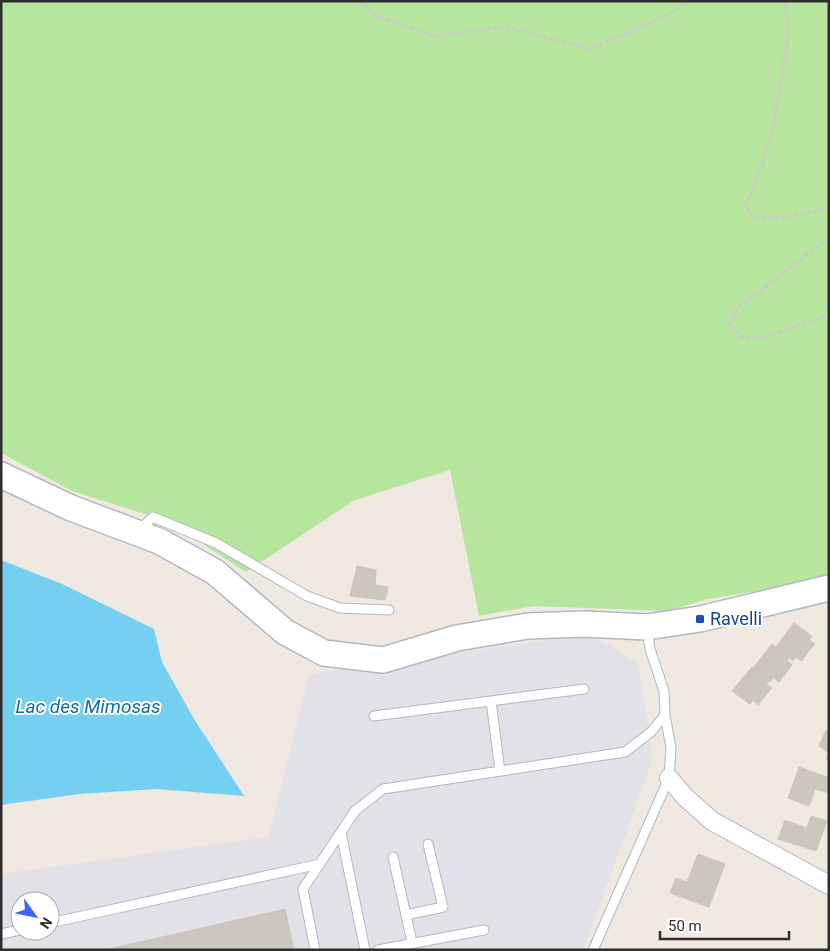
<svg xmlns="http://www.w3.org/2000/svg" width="830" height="951" viewBox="0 0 830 951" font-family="Roboto,sans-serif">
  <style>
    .industrial { fill: #e3e1e8; fill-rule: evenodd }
    .green { fill: #b6e59e }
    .water { fill: #75cff0 }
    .building { fill: #cbc7bf; stroke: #cbc5ba }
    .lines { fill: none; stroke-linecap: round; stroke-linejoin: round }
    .service-casing { stroke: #b4b7c1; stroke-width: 11 }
    .minor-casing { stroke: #b4b7c1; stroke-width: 20 }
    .secondary-casing { stroke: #b4b7c1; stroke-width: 28 }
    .path { stroke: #c9c9c9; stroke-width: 3; stroke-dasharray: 4 2.5; stroke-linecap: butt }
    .service { stroke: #fff; stroke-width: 9 }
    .minor { stroke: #fff; stroke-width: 18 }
    .secondary { stroke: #fff; stroke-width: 25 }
    .transit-dot { fill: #1a4fb4; stroke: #fff; stroke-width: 2 }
    .labels { text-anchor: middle; stroke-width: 4; stroke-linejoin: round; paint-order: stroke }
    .transit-label { font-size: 18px; fill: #164399; stroke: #fff; text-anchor: start }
    .water-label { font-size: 19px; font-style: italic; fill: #0d6fa3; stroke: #fff }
  </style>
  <rect width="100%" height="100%" fill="#efe9e1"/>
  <!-- industrial -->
  <path class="industrial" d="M 589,634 L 638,663 L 653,759 L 583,950 L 1,950 L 1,874 L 269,837 L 309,674 ZM 20,901 L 50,901 L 50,931 L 20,931 Z"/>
  <!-- green -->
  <path class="green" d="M 1,1 L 829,1 L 829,576 L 775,588 L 708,599 L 667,611 L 534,606 L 479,616 L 450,470 L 355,500 L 246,572 L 167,521 L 72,491 L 1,453 Z"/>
  <!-- water -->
  <path class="water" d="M 1,560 L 62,584 L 154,629 L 162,662 L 194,719 L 244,796 L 157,789 L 79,794 L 1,805 Z"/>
  <!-- building -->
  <path class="building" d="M 357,566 L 376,570 L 375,585 L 388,587 L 385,600 L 350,596 Z
    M 794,623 L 798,626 L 780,650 L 776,647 Z
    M 798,626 L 812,636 L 809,640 L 811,641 L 798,659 L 796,657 L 793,661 L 780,650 Z
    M 811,641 L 815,644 L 808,652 L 805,650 Z
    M 772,644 L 776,647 L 757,671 L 753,668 Z
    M 776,647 L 789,658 L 787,661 L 789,662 L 775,679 L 773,678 L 770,682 L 757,671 Z
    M 805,650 L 808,652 L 802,661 L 798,659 Z
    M 789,662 L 792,665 L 785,674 L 782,671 Z
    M 752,667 L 756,670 L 736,694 L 732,691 Z
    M 756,670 L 769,681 L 766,683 L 768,685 L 755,702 L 753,700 L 750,704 L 736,694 Z
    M 782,671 L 785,674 L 779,682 L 775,679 Z
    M 768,685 L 772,688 L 765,696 L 762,693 Z
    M 762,693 L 765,696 L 758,705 L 755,702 Z
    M 826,730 L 829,731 L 829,760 L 826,759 L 829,753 L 819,746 Z
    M 799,767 L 805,769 L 800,781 L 795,779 Z
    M 805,769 L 829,778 L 829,793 L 815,789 L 809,806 L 788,798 L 795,779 L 800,781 Z
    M 811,816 L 827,821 L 822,834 L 807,828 Z
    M 785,820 L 822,834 L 816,851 L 778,839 Z
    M 698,854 L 725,864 L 709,907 L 670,893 L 676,878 L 687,882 Z
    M 285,909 L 294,950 L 105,950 Z"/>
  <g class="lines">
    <defs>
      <path id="service" d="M 138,531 L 153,517 L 216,543 L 307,596 L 340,608 L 389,610
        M 491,701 L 500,771
        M 374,716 L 584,689
        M 341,833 L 365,950
        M 393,857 L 406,915
        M 50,923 L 320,864
        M 1,934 L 20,930
        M 412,943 L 406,915 L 443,907 L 428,844
        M 315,950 L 303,889 L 355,811 L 383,789 L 625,752 L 651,732 L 665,715
        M 378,950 L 484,930
        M 593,950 L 669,778 L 671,748 L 665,715 L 664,691 L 650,649 L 647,629"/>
      <path id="minor" d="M 669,778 L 685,797 L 712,821 L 829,885"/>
      <path id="secondary" d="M 1,475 L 71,508 L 159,541 L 215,572 L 285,632 L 324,653 L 383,660 L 457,638 L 528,626 L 584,624 L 647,627 L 700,619 L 829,588"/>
    </defs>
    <!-- service casing -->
    <use href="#service" class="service-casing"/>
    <!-- minor casing -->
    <use href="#minor" class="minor-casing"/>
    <!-- secondary casing -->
    <use href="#secondary" class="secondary-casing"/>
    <!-- path -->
    <path class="path" d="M 359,1 L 376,15 L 432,36 L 508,27 L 590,49 L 666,16 L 688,1
      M 785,1 L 789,31 L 773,128 L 763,163 L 746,206 L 753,218 C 778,220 805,214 829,207
      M 829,238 L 738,308 L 729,324 L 744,338 L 766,337 L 821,317 L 829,318"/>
    <!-- service -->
    <use href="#service" class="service"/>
    <!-- minor -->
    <use href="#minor" class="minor"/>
    <!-- secondary -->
    <use href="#secondary" class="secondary"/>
  </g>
  <!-- markers -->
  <rect class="transit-dot" x="695" y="614" width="10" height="10" rx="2.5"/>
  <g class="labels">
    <!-- transit labels -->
    <g class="transit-label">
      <text x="710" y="625">Ravelli</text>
    </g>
    <!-- water labels -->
    <g class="water-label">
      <text x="88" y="713">Lac des Mimosas</text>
    </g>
  </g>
  <!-- border -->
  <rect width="830" height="951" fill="none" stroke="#2e2e2e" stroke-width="5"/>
  <!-- north arrow -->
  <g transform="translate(35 916) rotate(123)"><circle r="24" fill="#ffffff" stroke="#ababab"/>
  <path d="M0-4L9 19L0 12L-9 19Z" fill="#4264fb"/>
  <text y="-8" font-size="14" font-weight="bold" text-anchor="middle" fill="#2e2e2e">N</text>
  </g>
  <!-- scale -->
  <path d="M660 931v8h129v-8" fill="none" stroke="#2e2e2e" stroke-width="2.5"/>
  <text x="668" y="931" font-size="15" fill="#2e2e2e" stroke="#ffffff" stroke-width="4" paint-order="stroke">50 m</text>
</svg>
